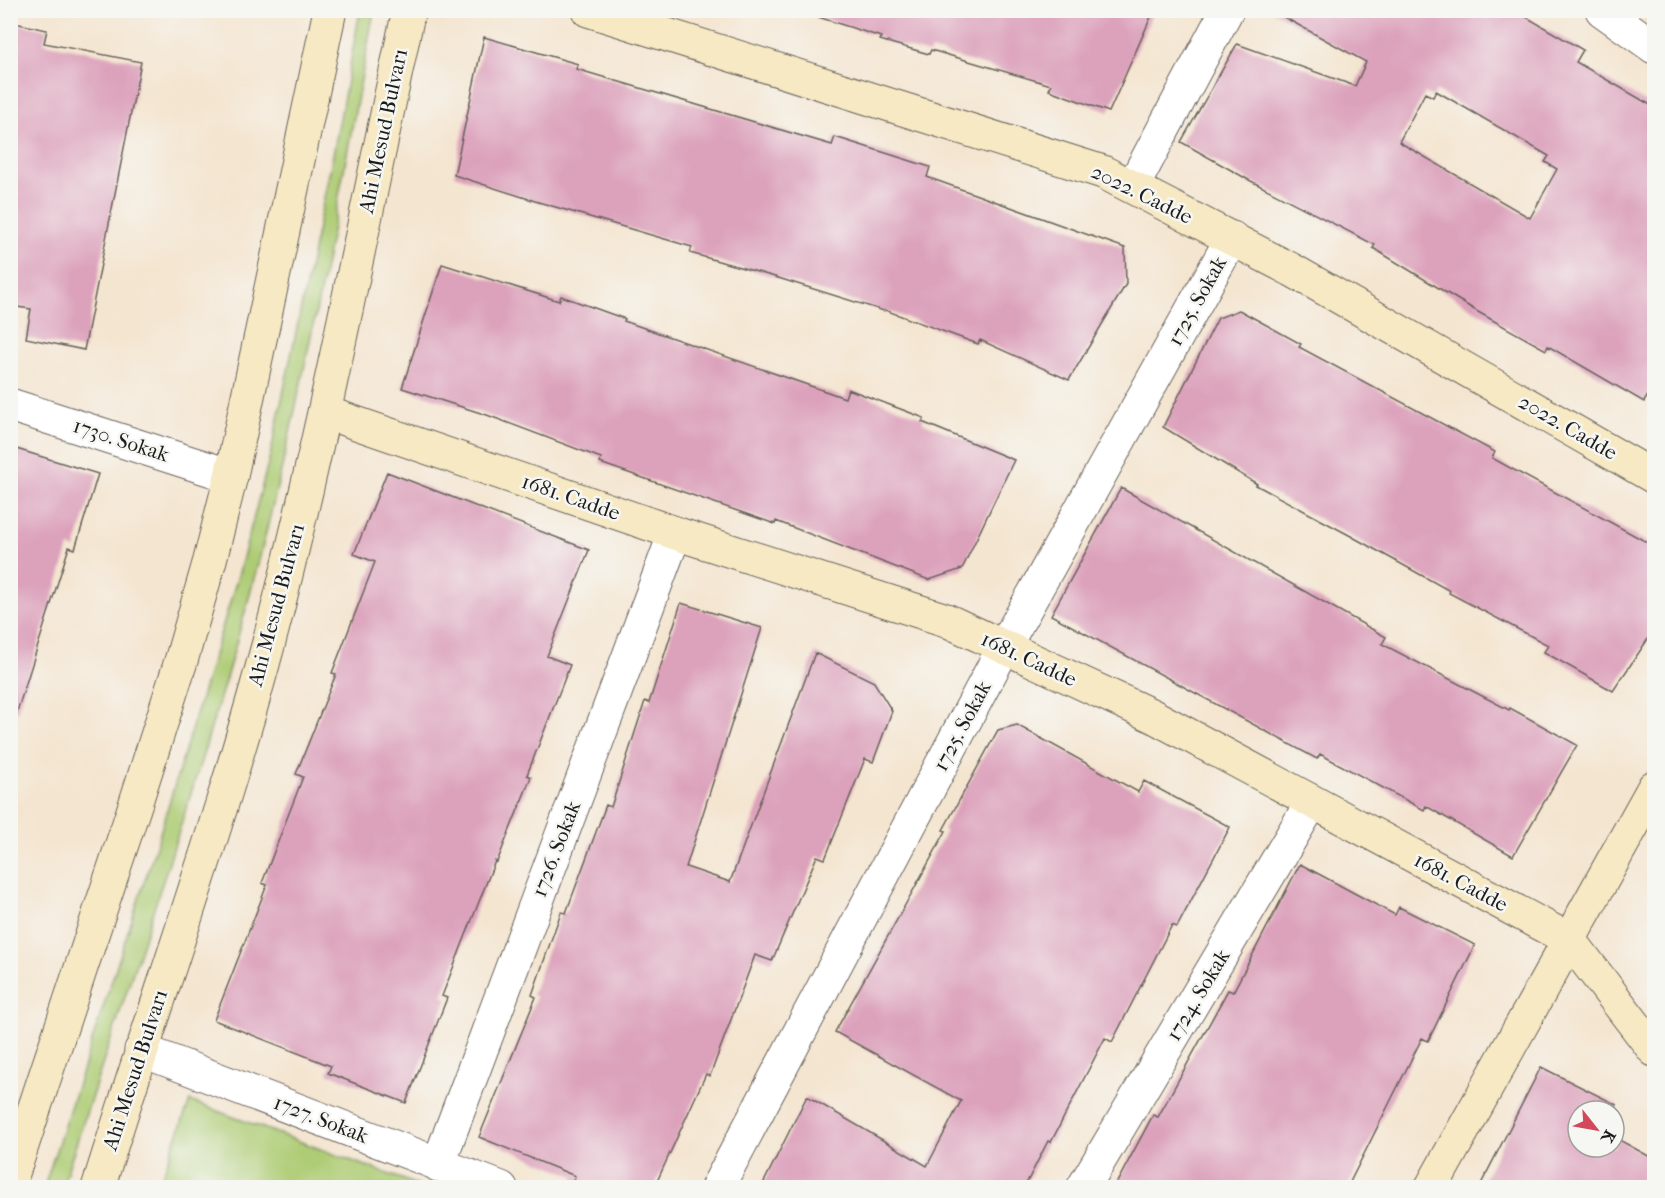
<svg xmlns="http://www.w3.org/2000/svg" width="1665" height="1198" viewBox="0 0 1665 1198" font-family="'IM FELL French Canon',serif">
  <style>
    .green { fill: #aecc74; stroke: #657448; stroke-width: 1.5 }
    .building { fill: #dca1bb; fill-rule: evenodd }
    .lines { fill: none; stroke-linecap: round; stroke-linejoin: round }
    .street-casing { stroke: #68625b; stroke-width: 35 }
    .secondary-casing { stroke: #68625b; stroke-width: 35 }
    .street { stroke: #fff; stroke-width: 33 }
    .secondary { stroke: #f6e9c3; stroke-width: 33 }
    .labels { text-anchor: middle; stroke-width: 5; stroke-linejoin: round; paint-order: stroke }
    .street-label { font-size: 21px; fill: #1c1c1c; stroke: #f6f6f2 }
  </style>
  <rect width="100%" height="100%" fill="#f6f6f2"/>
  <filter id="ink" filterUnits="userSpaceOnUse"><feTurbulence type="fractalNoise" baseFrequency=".0167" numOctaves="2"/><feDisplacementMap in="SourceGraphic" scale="12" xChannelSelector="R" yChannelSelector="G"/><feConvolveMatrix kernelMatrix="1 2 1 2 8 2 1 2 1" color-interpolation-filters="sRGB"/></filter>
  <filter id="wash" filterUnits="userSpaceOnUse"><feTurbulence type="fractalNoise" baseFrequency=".008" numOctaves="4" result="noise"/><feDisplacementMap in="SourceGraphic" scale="24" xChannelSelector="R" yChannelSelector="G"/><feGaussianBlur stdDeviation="1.35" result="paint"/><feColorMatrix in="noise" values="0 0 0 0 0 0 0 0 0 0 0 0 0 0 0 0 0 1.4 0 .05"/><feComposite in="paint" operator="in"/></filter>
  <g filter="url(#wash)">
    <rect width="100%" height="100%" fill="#f4e5d0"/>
    <!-- green -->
    <path class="green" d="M 360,11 L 374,11 C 339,197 305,384 257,568 C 201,777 129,982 62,1187 L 44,1187 L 158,840 L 240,569 L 271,452 L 333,155 Z
      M 190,1101 L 423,1187 L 158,1187 Z"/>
    <g id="blocks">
      <!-- building -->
      <path class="building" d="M 819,10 L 1154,10 L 1109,112 L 1049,90 L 1051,85 L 931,50 L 929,54 L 880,40 L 881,37 L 818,17 Z
        M 1271,10 L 1514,10 L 1583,50 L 1576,62 L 1654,107 L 1654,385 L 1644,402 L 1548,346 L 1546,350 L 1478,312 L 1373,248 L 1375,245 L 1247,179 L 1181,142 L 1237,44 L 1355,86 L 1366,62 ZM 1436,91 L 1549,156 L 1545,162 L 1557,169 L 1530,218 L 1399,142 L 1425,93 L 1433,97 Z
        M 10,22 L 47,30 L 44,43 L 141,62 L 84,350 L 26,338 L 31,309 L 10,306 Z
        M 484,37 L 578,64 L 576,69 L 832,145 L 835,137 L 930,167 L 927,177 L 1125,248 L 1126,284 L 1069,380 L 980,340 L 978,344 L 885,310 L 884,311 L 775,277 L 690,253 L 692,247 L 535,201 L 454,175 Z
        M 442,264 L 559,301 L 561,296 L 625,319 L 624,321 L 845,398 L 848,389 L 924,418 L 922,422 L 1014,460 L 962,569 L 929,580 L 776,521 L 775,524 L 600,463 L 601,458 L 487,415 L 402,388 Z
        M 1239,310 L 1301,344 L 1299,347 L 1495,452 L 1492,458 L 1654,546 L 1654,630 L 1613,691 L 1544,652 L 1548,645 L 1449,593 L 1450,591 L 1349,535 L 1256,485 L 1257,484 L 1163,427 L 1218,318 Z
        M 10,447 L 98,474 L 75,549 L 69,547 L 17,712 L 10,711 Z
        M 387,472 L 589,550 L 547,656 L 570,665 L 527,775 L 531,777 L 497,862 L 495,861 L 442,996 L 447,998 L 406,1103 L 328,1073 L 331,1066 L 214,1020 L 267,885 L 262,883 L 303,777 L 296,774 L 336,674 L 332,673 L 375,562 L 354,554 Z
        M 1121,488 L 1386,637 L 1382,644 L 1509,710 L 1510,708 L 1577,745 L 1513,856 L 1426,806 L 1424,810 L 1320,754 L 1317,759 L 1051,615 Z
        M 681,603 L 762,628 L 686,867 L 730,882 L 815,653 L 874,682 L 892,711 L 873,762 L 865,759 L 825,859 L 817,856 L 772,961 L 755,955 L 710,1076 L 706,1074 L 654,1188 L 570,1188 L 575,1176 L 479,1137 L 536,997 L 532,995 L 561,912 L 566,913 L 606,805 L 611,807 L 645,701 L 649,703 Z
        M 1017,725 L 1138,792 L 1144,781 L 1230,827 L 1177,927 L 1172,925 L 1112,1042 L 1105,1038 L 1051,1142 L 1048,1141 L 1024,1188 L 761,1188 L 807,1096 L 927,1166 L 961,1101 L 835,1032 L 946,831 L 943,830 L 998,730 Z
        M 1300,864 L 1395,915 L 1399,907 L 1475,945 L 1428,1041 L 1422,1038 L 1347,1188 L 1114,1188 L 1153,1115 L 1158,1117 L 1228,990 L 1233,992 Z
        M 1541,1067 L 1617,1105 L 1614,1111 L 1578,1111 L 1578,1147 L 1614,1147 L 1614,1137 L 1654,1159 L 1654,1188 L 1479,1188 Z"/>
    </g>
  </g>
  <g filter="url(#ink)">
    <use href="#blocks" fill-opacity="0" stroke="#68625b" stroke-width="1.5"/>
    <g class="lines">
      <defs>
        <path id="street" d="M 1602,10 L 1654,47
          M 1133,186 L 1227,10
          M 10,405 L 231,476
          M 141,1050 L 501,1188
          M 438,1165 L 675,533
          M 717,1188 L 1004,647 L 1232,238
          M 1083,1188 L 1312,802"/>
        <path id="secondary" d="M 588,10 L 1103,172 L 1292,270 L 1654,477
          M 324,412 L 675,533 L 946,620 L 1153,716 L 1570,940 L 1654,1050
          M 10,1182 L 135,805 L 181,661 L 210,560 L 231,476 L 330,10
          M 98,1188 C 161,985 235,785 285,579 C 332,391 368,200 409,10
          M 1431,1188 L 1654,787"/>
      </defs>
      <!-- street casing -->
      <use href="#street" class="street-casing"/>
      <!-- secondary casing -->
      <use href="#secondary" class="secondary-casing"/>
      <!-- street -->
      <use href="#street" class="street"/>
      <!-- secondary -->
      <use href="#secondary" class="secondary"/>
    </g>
  </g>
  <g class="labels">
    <!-- street labels -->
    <g class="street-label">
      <text transform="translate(383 131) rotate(-78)" y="7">Ahi Mesud Bulvarı</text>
      <text transform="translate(1142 194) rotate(26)" y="7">2022. Cadde</text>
      <text transform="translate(1197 301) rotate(-61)" y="7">1725. Sokak</text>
      <text transform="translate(1568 427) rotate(30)" y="7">2022. Cadde</text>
      <text transform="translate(121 440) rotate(18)" y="7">1730. Sokak</text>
      <text transform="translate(571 497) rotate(19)" y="7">1681. Cadde</text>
      <text transform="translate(276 605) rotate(-75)" y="7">Ahi Mesud Bulvarı</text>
      <text transform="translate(1029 659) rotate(25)" y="7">1681. Cadde</text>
      <text transform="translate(962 726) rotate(-62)" y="7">1725. Sokak</text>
      <text transform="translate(556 849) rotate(-69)" y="7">1726. Sokak</text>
      <text transform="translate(1461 882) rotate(28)" y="7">1681. Cadde</text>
      <text transform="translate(1198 995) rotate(-59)" y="7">1724. Sokak</text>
      <text transform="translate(135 1070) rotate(-72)" y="7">Ahi Mesud Bulvarı</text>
      <text transform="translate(321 1119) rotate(21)" y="7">1727. Sokak</text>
    </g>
  </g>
  <!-- margin -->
  <rect width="1665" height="1198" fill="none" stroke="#f6f6f2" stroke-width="36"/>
  <!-- north arrow -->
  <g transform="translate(1596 1129) rotate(121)"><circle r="28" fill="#f6f6f2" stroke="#9f9f9c" stroke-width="1.5"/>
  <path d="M0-4.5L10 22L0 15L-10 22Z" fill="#d1495b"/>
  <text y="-9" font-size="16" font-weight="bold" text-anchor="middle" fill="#1c1c1c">K</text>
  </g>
</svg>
